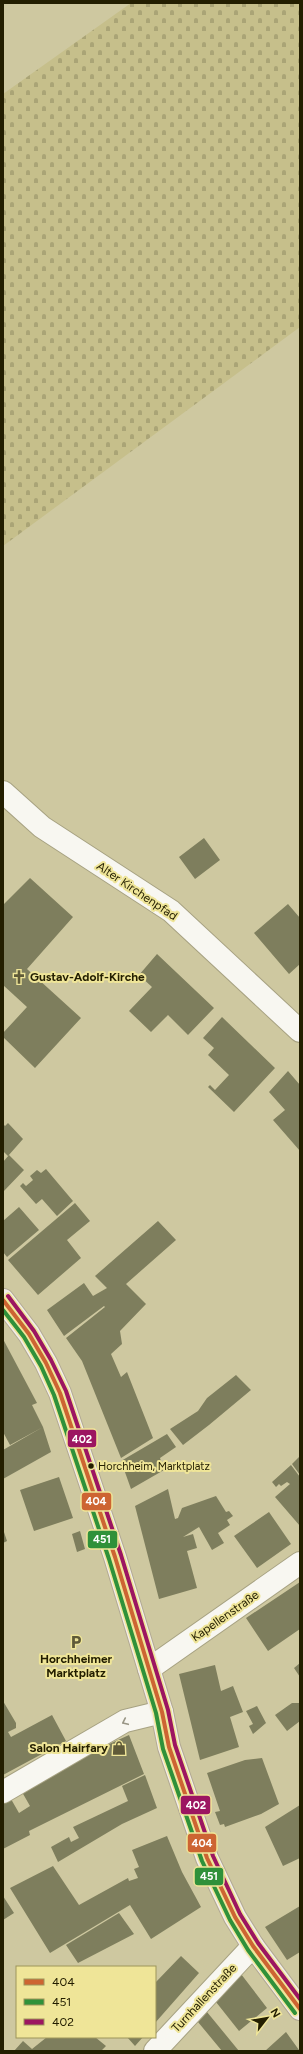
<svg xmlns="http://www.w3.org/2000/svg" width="303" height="2054" viewBox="0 0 303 2054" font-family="Figtree,sans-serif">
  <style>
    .cemetery { fill: url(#cemetery-stones) }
    .building { fill: #7e7e5d }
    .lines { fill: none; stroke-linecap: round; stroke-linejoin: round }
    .minor-casing { stroke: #a7a282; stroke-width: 24 }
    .major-casing { stroke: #b2a993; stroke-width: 24 }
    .minor { stroke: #f8f7f1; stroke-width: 22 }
    .major { stroke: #f2ede7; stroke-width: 22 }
    .bus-1-casing { stroke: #efe598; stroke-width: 7 }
    .bus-2-casing { stroke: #efe598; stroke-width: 7 }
    .bus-3-casing { stroke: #efe598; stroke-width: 7 }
    .bus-1 { stroke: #cd6432; stroke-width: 4 }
    .bus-2 { stroke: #2f913a; stroke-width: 4 }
    .bus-3 { stroke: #9c1561; stroke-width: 4 }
    .oneway { stroke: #989585 }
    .bus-dot { fill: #231e00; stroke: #efe598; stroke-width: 1.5 }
    .labels { text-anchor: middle; stroke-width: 4; stroke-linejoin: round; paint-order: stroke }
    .bus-label { font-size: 11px; fill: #231e00; stroke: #efe598; text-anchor: start }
    .street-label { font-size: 12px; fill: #231e00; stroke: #efe598 }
    .poi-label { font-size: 12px; font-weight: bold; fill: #231e00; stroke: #efe598; text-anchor: start }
    .line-badge { stroke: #efe598; stroke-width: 1.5 }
    .badge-label { font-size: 11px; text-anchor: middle; font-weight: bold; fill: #fff }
  </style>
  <defs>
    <pattern id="cemetery-stones" width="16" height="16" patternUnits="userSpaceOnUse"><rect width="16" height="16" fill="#c6bf8b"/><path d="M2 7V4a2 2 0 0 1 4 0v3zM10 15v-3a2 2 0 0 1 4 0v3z" fill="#aaa476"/></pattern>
  </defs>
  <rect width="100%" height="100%" fill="#cec8a0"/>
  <!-- cemetery -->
  <path class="cemetery" d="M 131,3 L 300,3 L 300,327 L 3,546 L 3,94 Z"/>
  <!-- building -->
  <path class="building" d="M 204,838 L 220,860 L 195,879 L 179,857 Z
    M 30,878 L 73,917 L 27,969 L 81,1018 L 35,1068 L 3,1037 L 3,1033 L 27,1007 L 3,985 L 3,905 Z
    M 288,904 L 300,918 L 300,964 L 289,974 L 254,933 Z
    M 157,954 L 214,1008 L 188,1035 L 168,1015 L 151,1032 L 129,1011 L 152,987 L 139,975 Z
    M 222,1017 L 275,1068 L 234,1112 L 208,1087 L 210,1085 L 215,1090 L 229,1075 L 208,1055 L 214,1048 L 203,1038 Z
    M 288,1071 L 300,1085 L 300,1151 L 273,1120 L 285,1110 L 269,1092 Z
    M 8,1123 L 23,1139 L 8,1156 L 3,1151 L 3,1124 L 5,1126 Z
    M 9,1155 L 24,1170 L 3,1192 L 3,1162 Z
    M 46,1169 L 73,1201 L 57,1216 L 42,1199 L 36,1204 L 20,1186 L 23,1183 L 26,1186 L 33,1180 L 30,1176 L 37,1170 L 41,1173 Z
    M 75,1203 L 90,1221 L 67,1240 L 81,1258 L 38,1295 L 8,1260 Z
    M 19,1207 L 39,1230 L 7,1257 L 3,1252 L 3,1221 Z
    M 158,1221 L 176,1240 L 126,1284 L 146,1304 L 120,1331 L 122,1344 L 111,1354 L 121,1377 L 127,1372 L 153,1438 L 121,1458 L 82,1361 L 66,1338 L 105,1307 L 104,1306 L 64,1336 L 47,1310 L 84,1283 L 93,1296 L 107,1288 L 95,1276 Z
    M 3,1339 L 37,1403 L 32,1405 L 43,1427 L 10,1445 L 3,1432 Z
    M 236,1375 L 251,1390 L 209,1425 L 183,1445 L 170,1429 L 198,1411 L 207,1398 Z
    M 43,1427 L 51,1452 L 3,1479 L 3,1450 Z
    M 167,1434 L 176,1447 L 160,1458 L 164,1470 L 131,1489 L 121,1461 Z
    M 300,1456 L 300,1475 L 292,1464 Z
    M 291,1465 L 300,1477 L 300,1526 L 275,1497 L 290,1484 L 287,1482 L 281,1486 L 279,1484 L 276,1487 L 272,1482 Z
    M 59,1477 L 73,1518 L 34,1531 L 20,1490 Z
    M 168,1489 L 175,1519 L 178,1518 L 182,1508 L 216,1496 L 226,1512 L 229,1511 L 233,1516 L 227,1520 L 230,1525 L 218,1533 L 224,1543 L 212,1550 L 199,1527 L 183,1537 L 193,1534 L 197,1548 L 187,1551 L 197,1588 L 159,1599 L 135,1506 Z
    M 269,1512 L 291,1544 L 257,1568 L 234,1536 Z
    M 3,1529 L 7,1541 L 3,1543 Z
    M 80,1531 L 85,1549 L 77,1552 L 72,1534 Z
    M 300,1582 L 300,1629 L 268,1651 L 246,1618 Z
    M 300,1663 L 300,1677 L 294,1668 Z
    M 215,1665 L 221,1691 L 233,1686 L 243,1712 L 230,1717 L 239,1747 L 200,1760 L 179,1674 Z
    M 3,1701 L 16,1723 L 16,1728 L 8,1732 L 11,1737 L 52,1715 L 66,1741 L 3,1775 Z
    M 292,1703 L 300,1703 L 300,1721 L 287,1731 L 275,1715 Z
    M 257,1706 L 266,1723 L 253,1734 L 249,1726 L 253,1724 L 246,1711 Z
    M 129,1735 L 144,1774 L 29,1831 L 30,1835 L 3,1849 L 3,1803 L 11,1799 L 19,1813 L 30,1806 L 22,1792 L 85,1755 Z
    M 262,1758 L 279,1804 L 261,1814 L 225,1827 L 224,1824 L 220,1825 L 215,1812 L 220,1811 L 207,1773 L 245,1760 Z
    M 145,1775 L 157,1808 L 122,1824 L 58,1862 L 51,1847 L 69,1837 L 71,1842 L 79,1838 L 73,1827 L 128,1801 L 122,1786 Z
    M 300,1805 L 300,1858 L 283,1866 L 265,1827 Z
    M 167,1836 L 182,1872 L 201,1907 L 151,1939 L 130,1905 L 50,1953 L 10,1888 L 53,1866 L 79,1905 L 128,1878 L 129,1881 L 138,1878 L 134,1869 L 139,1867 L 132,1850 Z
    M 3,1896 L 14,1913 L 3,1920 Z
    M 300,1906 L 300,1952 L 287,1960 L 265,1927 Z
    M 119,1913 L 134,1934 L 78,1963 L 66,1945 Z
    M 181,1956 L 199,1973 L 155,2023 L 155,1983 Z
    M 241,1974 L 267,2008 L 239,2031 L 216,2002 Z
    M 207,2012 L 239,2051 L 222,2051 L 198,2022 Z
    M 286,2032 L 299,2050 L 265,2051 Z
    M 47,2037 L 95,2037 L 106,2046 L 101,2051 L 14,2051 L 23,2041 L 32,2049 Z
    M 127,2037 L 143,2037 L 135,2046 Z"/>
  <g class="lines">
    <defs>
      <path id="minor" d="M 3,792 L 42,827 L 171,911 L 300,1031
        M 149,1669 L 300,1563
        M 3,1792 L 125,1721 L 162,1712
        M 155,2051 L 253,1946"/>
      <path id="major" d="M 3,1300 L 29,1334 L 46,1363 L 60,1393 L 115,1557 L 162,1712 L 169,1747 L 207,1858 L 235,1917 L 253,1946 L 300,2009"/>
    </defs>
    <!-- minor casing -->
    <use href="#minor" class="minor-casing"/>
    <!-- major casing -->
    <use href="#major" class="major-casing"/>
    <!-- minor -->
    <use href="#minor" class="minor"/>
    <!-- major -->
    <use href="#major" class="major"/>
    <defs>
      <path id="bus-1" d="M 3,1300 L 29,1334 L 46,1363 L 60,1393 L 115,1557 L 162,1712 L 169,1747 L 207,1858 L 235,1917 L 253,1946 L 300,2009"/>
      <path id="bus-2" d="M 3,1310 L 24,1337 L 41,1366 L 54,1395 L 109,1559 L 156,1713 L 163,1749 L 202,1861 L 230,1920 L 248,1950 L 295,2013"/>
      <path id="bus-3" d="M 8,1296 L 34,1331 L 51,1360 L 66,1391 L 121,1555 L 168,1710 L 175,1745 L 213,1856 L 240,1914 L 258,1943 L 300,1999"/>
    </defs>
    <!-- bus-1 casing -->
    <use href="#bus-1" class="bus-1-casing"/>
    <!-- bus-2 casing -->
    <use href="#bus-2" class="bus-2-casing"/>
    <!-- bus-3 casing -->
    <use href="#bus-3" class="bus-3-casing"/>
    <!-- bus-1 -->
    <use href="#bus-1" class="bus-1"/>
    <!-- bus-2 -->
    <use href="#bus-2" class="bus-2"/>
    <!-- bus-3 -->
    <use href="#bus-3" class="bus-3"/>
  </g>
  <!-- one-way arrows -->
  <defs><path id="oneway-chevron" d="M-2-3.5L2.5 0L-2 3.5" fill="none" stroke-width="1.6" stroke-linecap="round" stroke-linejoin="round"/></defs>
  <use class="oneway" href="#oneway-chevron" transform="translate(125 1722) rotate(155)"/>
  <!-- icons -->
  <defs>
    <symbol id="church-bare" viewBox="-9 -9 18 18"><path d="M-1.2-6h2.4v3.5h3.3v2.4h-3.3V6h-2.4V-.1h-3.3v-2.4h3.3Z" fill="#5f5a38" stroke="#efe598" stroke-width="2.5" paint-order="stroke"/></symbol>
    <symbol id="parking-bare" viewBox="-9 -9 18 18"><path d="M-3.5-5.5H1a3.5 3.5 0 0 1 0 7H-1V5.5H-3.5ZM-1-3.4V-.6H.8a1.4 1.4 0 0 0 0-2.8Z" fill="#5f5a38" stroke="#efe598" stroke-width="2.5" paint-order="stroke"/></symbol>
    <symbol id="shop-bare" viewBox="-9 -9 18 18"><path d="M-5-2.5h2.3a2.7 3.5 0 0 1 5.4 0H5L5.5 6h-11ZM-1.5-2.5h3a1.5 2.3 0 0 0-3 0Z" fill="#5f5a38" stroke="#efe598" stroke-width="2.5" paint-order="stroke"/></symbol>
  </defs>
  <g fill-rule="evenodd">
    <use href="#church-bare" x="9" y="967" width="20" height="20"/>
    <use href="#parking-bare" x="66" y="1632" width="20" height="20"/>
    <use href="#shop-bare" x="109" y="1738" width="20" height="20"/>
  </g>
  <!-- markers -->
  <circle class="bus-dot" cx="91" cy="1466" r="3.5"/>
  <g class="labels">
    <!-- bus labels -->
    <g class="bus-label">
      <text x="98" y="1470">Horchheim, Marktplatz</text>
    </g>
    <!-- street labels -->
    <g class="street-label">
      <text transform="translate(137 891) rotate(34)" y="4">Alter Kirchenpfad</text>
      <text transform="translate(225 1616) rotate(-35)" y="4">Kapellenstraße</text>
      <text transform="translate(204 1998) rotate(-47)" y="4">Turnhallenstraße</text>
    </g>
    <!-- poi labels -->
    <g class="poi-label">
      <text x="30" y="981">Gustav-Adolf-Kirche</text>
      <text x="76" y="1663" text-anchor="middle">Horchheimer<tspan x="76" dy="14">Marktplatz</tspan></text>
      <text x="108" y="1752" text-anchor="end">Salon Hairfary</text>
    </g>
  </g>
  <g class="line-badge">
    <rect x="67" y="1429" width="30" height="19" rx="4" fill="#9c1561"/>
    <rect x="81" y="1492" width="31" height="19" rx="4" fill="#cd6432"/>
    <rect x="87" y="1530" width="31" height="19" rx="4" fill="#2f913a"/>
    <rect x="180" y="1795" width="31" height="20" rx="4" fill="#9c1561"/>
    <rect x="187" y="1833" width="30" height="20" rx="4" fill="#cd6432"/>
    <rect x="194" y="1867" width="30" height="19" rx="4" fill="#2f913a"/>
  </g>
  <g class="badge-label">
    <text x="82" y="1443">402</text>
    <text x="96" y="1505">404</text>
    <text x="102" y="1543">451</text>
    <text x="196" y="1809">402</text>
    <text x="202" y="1847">404</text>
    <text x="209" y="1880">451</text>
  </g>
  <!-- border -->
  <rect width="303" height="2054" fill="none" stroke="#231e00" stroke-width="8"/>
  <!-- legend -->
  <rect x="16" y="1966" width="140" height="72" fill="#efe598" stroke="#9d955b"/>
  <rect x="24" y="1979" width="20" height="6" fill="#cd6432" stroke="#9d955b"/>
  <text x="52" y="1986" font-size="12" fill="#231e00">404</text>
  <rect x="24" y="1999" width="20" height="6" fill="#2f913a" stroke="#9d955b"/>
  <text x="52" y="2006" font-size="12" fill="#231e00">451</text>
  <rect x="24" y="2019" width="20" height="6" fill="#9c1561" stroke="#9d955b"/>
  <text x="52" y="2026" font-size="12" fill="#231e00">402</text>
  <!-- north arrow -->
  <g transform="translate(267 2018) rotate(59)" stroke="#efe598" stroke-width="3" paint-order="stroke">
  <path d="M0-3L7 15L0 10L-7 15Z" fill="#231e00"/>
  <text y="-6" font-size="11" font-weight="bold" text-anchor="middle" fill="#231e00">N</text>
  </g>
</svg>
